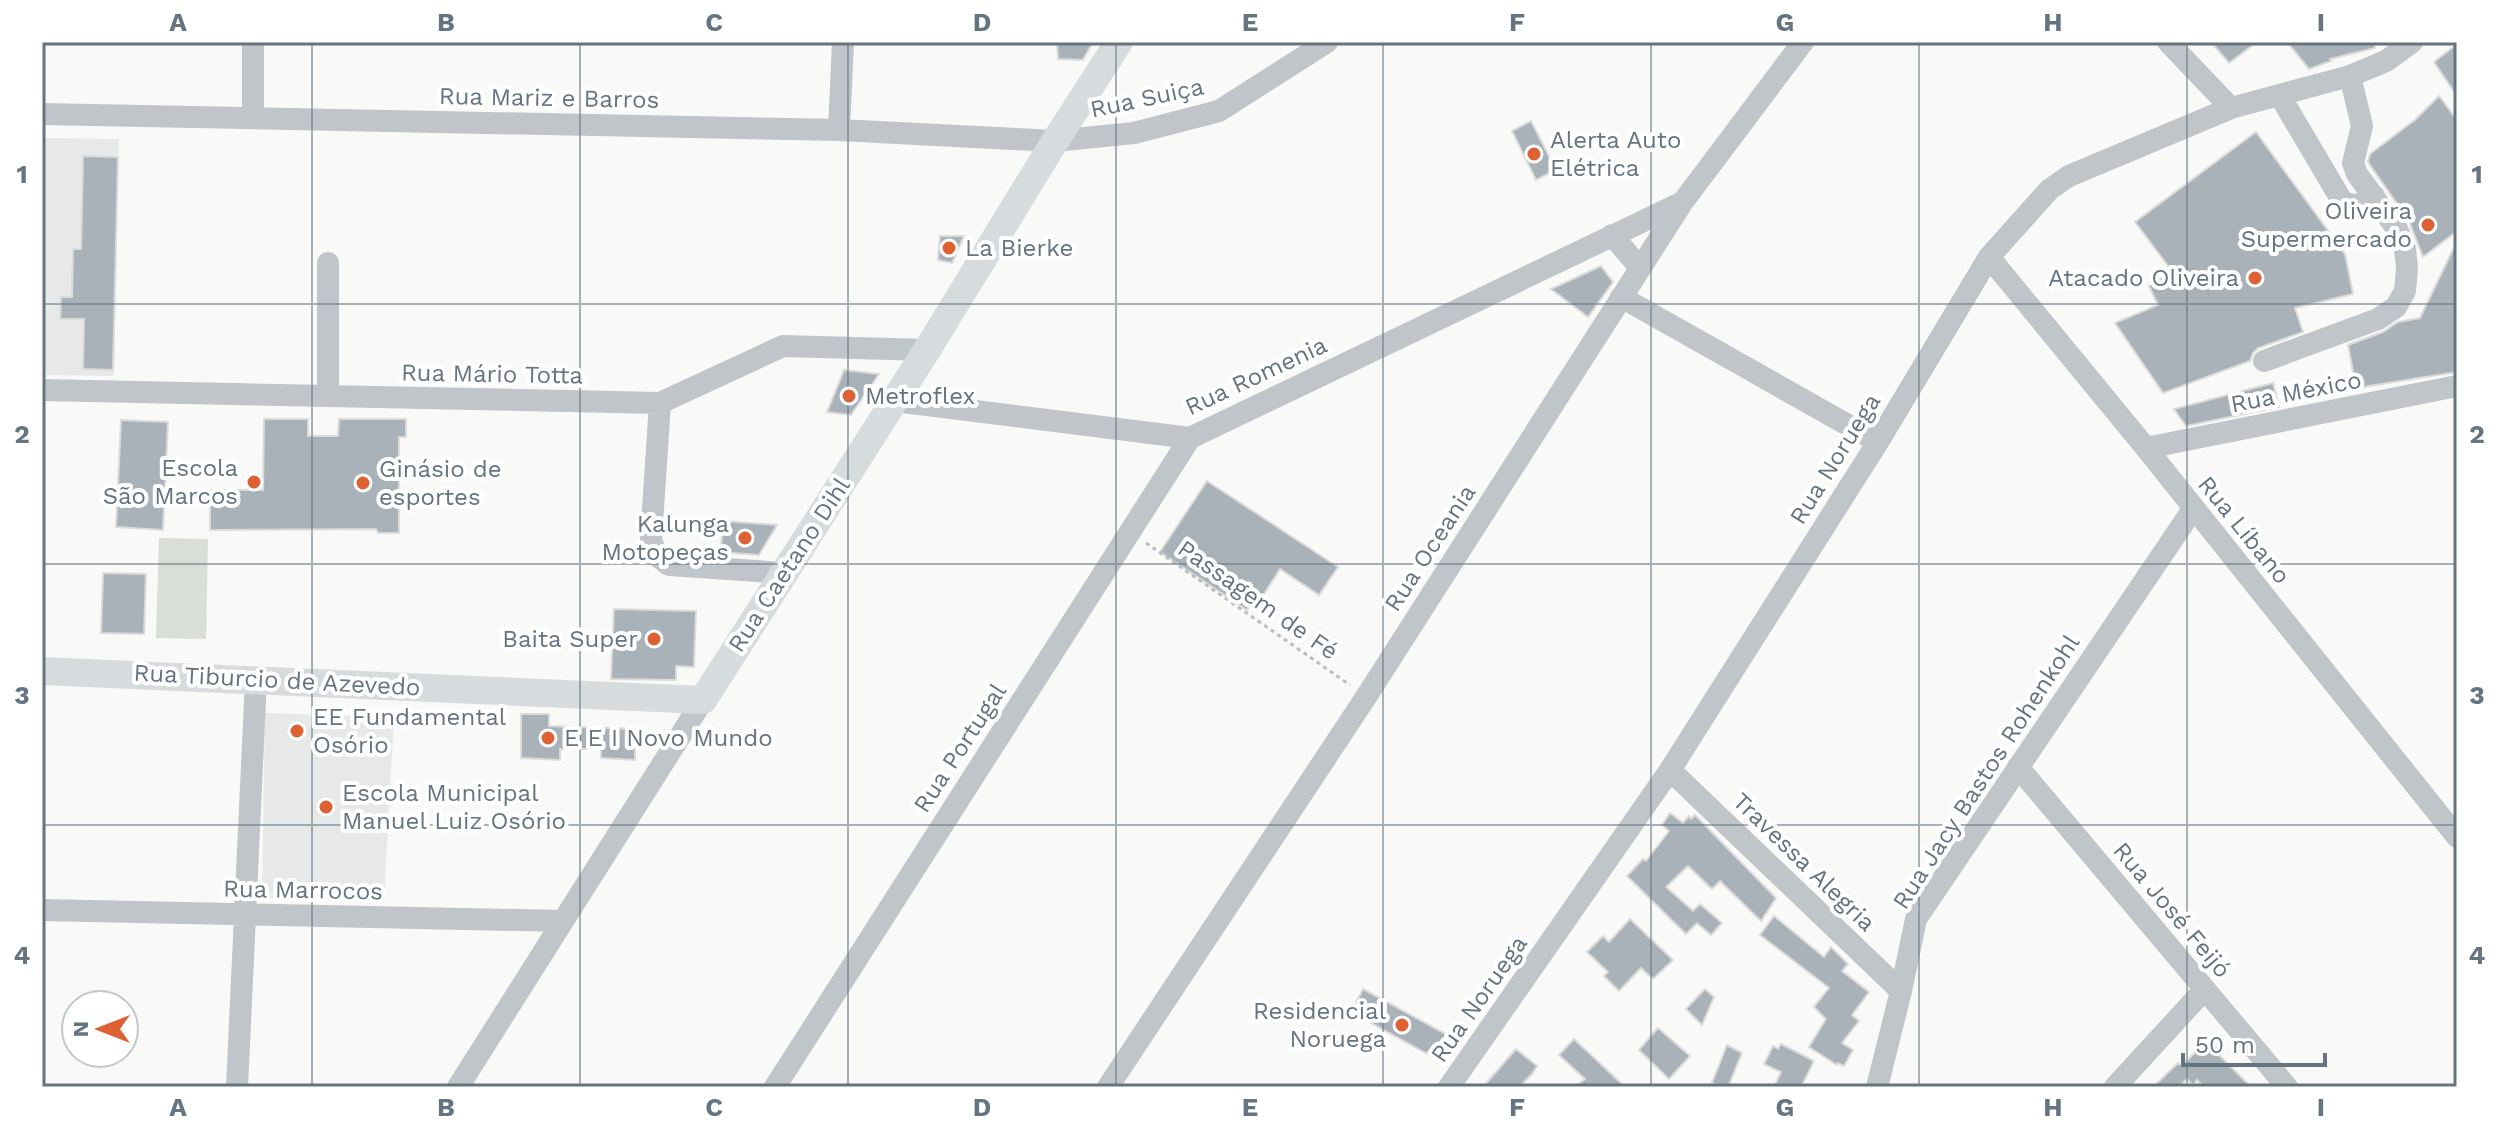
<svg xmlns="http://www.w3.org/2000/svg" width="2499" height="1129" viewBox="0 0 2499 1129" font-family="'Work Sans',sans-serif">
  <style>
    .built { fill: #e7e8e8 }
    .green { fill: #d9ded6 }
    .building { fill: #a9b2b8; stroke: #dbdbd9; stroke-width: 2 }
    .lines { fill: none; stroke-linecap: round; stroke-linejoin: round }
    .path { stroke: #bbbec1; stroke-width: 3; stroke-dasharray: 4 4; stroke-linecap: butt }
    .minor { stroke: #c0c5c9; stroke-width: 22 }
    .major { stroke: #d6dbde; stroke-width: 28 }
    .grid { fill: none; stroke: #657481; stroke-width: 2; stroke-opacity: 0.55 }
    .poi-dot { fill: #dd6133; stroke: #fff; stroke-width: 3 }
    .labels { text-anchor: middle; stroke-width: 8; stroke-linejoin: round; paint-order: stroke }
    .street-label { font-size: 24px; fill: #657481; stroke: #fff }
    .poi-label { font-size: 24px; fill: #657481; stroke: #fff; text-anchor: start }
    .neatline { fill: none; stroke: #657481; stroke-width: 3 }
    .grid-label { font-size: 26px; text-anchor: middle; font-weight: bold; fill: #657481 }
  </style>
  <rect width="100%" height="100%" fill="#f9f9f7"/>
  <!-- built -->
  <path class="built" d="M 42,138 L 119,139 L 114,376 L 42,375 Z
    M 265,713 L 394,717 L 384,902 L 262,898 Z"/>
  <!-- green -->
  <path class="green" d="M 159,538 L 208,539 L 206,639 L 156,638 Z"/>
  <!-- building -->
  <path class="building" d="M 1057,42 L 1093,42 L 1083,60 L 1058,59 Z
    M 2211,42 L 2257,42 L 2229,63 Z
    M 2287,42 L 2374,42 L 2375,48 L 2330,59 L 2331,61 L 2309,69 Z
    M 2457,44 L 2457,96 L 2434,62 Z
    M 2439,96 L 2457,120 L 2457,231 L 2423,257 L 2409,221 L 2368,162 L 2370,154 L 2416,119 Z
    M 1531,121 L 1556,170 L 1536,180 L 1512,131 Z
    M 2256,132 L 2345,254 L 2353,294 L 2295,308 L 2303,332 L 2258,348 L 2253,353 L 2250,361 L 2163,393 L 2115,323 L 2158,305 L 2149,286 L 2172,271 L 2135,222 Z
    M 83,156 L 118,157 L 113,370 L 83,369 L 84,319 L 60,319 L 61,297 L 72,297 L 73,249 L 81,249 Z
    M 940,236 L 964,236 L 952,263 L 938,260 Z
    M 2457,241 L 2457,372 L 2356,388 L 2348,345 L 2383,332 L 2398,322 L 2420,318 Z
    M 1601,266 L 1613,282 L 1588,317 L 1551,289 Z
    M 844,370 L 879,374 L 851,415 L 827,412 Z
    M 2273,383 L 2279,407 L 2186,426 L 2174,409 Z
    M 264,419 L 308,419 L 308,436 L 338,436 L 339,419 L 406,419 L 406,437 L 399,437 L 399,533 L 378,533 L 376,529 L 210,530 L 210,490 L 263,490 Z
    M 121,420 L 168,422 L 163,530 L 116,527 Z
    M 1207,481 L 1338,567 L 1319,595 L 1280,569 L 1262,597 L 1257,594 L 1247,610 L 1160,552 Z
    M 724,521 L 777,525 L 759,555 L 720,552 Z
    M 103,573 L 146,574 L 144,634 L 101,633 Z
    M 614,609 L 696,611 L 694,667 L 676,666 L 676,680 L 611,679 Z
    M 521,714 L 549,714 L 549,726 L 635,729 L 635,760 L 601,758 L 601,749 L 560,749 L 560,760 L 521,758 Z
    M 1670,813 L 1683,823 L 1689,816 L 1691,819 L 1695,815 L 1776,898 L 1761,921 L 1720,881 L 1712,889 L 1688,866 L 1666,887 L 1693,911 L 1700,904 L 1722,923 L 1711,935 L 1697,923 L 1686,934 L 1627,876 L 1643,859 L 1646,861 L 1669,831 L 1662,825 Z
    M 1774,916 L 1824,957 L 1831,947 L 1848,964 L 1842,971 L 1869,992 L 1852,1015 L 1859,1021 L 1842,1043 L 1853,1050 L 1844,1066 L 1838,1063 L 1837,1065 L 1809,1047 L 1826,1019 L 1814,1007 L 1829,988 L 1760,935 Z
    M 1630,919 L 1673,960 L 1653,979 L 1641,968 L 1619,991 L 1604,976 L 1608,972 L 1587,952 L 1603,936 L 1609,942 Z
    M 1363,989 L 1453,1038 L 1440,1061 L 1351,1012 Z
    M 1705,989 L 1714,997 L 1702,1025 L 1686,1009 Z
    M 1658,1028 L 1690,1056 L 1669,1079 L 1639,1050 Z
    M 1574,1039 L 1625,1087 L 1575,1087 L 1585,1079 L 1559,1055 Z
    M 2208,1039 L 2221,1052 L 2219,1055 L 2251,1087 L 2204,1087 L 2197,1080 L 2193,1085 L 2187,1079 L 2178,1087 L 2153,1087 L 2178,1063 L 2182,1066 Z
    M 1781,1044 L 1814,1061 L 1801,1087 L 1774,1087 L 1781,1072 L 1764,1064 L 1773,1046 L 1778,1049 Z
    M 1727,1045 L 1742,1053 L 1728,1087 L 1722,1087 L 1712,1083 Z
    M 1516,1049 L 1537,1066 L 1532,1074 L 1519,1087 L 1483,1087 Z"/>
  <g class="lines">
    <!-- path -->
    <path class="path" d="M 1146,543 L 1350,685"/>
    <!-- minor -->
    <path class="minor" d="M 2168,42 L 2231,108
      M 2280,96 L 2342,201 C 2354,208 2363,205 2374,196
      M 42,114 L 839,130 L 1055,141 L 1134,133 L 1219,111 L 1327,42
      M 253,118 L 253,42
      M 839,130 L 843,42
      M 1612,235 L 1640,268
      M 1989,257 L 2146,448 L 2457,837
      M 1621,297 L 1878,442
      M 2264,361 L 2378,319 L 2396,307 L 2405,291 L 2407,268 L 2405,249 L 2397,229 L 2357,174 L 2353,163 L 2362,126 L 2350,76
      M 42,390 L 660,403 L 783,346 L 927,350
      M 328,396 L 328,263
      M 895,401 L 1190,438 L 1681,203
      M 660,403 L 651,539 L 656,555 L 669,565 L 785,573
      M 2146,448 L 2457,386
      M 2018,767 L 2287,1087
      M 1670,770 L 1901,991
      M 42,910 L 563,921
      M 237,1087 L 256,679
      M 458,1087 L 703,700
      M 775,1087 L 1190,438
      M 1108,1087 L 1366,697 L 1682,203 L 1803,42
      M 1449,1087 L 1670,770 L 1878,442 L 1989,257 L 2050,189 L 2069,176 L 2231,108 L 2350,76 L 2386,61 L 2412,42
      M 1877,1087 L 1901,991 L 1916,919 L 2193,509
      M 2115,1087 L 2205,989"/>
    <!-- major -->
    <path class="major" d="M 42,671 L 703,700 L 927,350 L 1055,141 L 1119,42"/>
  </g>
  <!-- grid -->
  <path class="grid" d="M 312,42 L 312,1087M 580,42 L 580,1087M 848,42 L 848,1087M 1116,42 L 1116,1087M 1383,42 L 1383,1087M 1651,42 L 1651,1087M 1919,42 L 1919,1087M 2187,42 L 2187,1087M 42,304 L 2457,304M 42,564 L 2457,564M 42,825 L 2457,825"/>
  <!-- markers -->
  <g class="poi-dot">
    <circle cx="1534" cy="154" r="8"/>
    <circle cx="2428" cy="225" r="8"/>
    <circle cx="949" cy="248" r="8"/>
    <circle cx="2255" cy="278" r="8"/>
    <circle cx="849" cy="396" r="8"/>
    <circle cx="254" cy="482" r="8"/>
    <circle cx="363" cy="483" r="8"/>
    <circle cx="745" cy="538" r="8"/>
    <circle cx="654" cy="639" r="8"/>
    <circle cx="297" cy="731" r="8"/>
    <circle cx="548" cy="738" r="8"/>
    <circle cx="326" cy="807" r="8"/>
    <circle cx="1402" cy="1025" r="8"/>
  </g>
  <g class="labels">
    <!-- street labels -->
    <g class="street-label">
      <text transform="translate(549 98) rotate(1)" y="8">Rua Mariz e Barros</text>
      <text transform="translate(1147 98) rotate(-12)" y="8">Rua Suiça</text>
      <text transform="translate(492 374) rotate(1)" y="8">Rua Mário Totta</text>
      <text transform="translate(1256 376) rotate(-25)" y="8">Rua Romenia</text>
      <text transform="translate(2296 392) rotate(-11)" y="8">Rua México</text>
      <text transform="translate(1835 459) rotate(-58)" y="8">Rua Noruega</text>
      <text transform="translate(2244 530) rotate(51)" y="8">Rua Líbano</text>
      <text transform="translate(1430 548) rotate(-57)" y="8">Rua Oceania</text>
      <text transform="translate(789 565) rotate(-57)" y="8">Rua Caetano Dihl</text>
      <text transform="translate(1258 600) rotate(35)" y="8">Passagem de Fé</text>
      <text transform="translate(277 680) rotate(3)" y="8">Rua Tiburcio de Azevedo</text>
      <text transform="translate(960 748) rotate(-57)" y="8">Rua Portugal</text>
      <text transform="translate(1986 772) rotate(-57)" y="8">Rua Jacy Bastos Rohenkohl</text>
      <text transform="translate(1804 862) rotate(44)" y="8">Travessa Alegria</text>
      <text transform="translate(303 890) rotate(1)" y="8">Rua Marrocos</text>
      <text transform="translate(2172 910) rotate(50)" y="8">Rua José Feijó</text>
      <text transform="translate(1479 999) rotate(-55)" y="8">Rua Noruega</text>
    </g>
    <!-- poi labels -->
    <g class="poi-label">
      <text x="1550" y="148">Alerta Auto<tspan x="1550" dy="28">Elétrica</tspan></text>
      <text x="2412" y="219" text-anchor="end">Oliveira<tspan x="2412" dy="28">Supermercado</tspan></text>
      <text x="965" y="256">La Bierke</text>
      <text x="2239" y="286" text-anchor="end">Atacado Oliveira</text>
      <text x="865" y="404">Metroflex</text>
      <text x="238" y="476" text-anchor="end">Escola<tspan x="238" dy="28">São Marcos</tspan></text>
      <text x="379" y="477">Ginásio de<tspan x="379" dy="28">esportes</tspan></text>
      <text x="729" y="532" text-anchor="end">Kalunga<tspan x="729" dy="28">Motopeças</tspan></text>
      <text x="638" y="647" text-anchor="end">Baita Super</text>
      <text x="313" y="725">EE Fundamental<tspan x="313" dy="28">Osório</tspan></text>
      <text x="564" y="746">E E I Novo Mundo</text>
      <text x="342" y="801">Escola Municipal<tspan x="342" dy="28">Manuel Luiz Osório</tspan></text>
      <text x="1386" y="1019" text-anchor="end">Residencial<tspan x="1386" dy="28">Noruega</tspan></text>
    </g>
  </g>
  <!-- border -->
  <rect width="2499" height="1129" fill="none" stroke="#ffffff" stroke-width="88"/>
  <!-- north arrow -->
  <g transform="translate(100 1029) rotate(270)"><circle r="38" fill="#ffffff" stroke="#c1c7cd" stroke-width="2"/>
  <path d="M0-6L14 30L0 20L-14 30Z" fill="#dd6133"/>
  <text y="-12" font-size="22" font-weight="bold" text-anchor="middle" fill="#657481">N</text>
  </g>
  <!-- scale -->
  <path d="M2183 1053v12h142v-12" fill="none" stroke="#657481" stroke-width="4"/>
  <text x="2195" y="1053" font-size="24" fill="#657481" stroke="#ffffff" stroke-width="6" paint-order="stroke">50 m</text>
  <rect x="44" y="44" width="2411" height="1041" class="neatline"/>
  <g class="grid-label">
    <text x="178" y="31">A</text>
    <text x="446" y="31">B</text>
    <text x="714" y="31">C</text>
    <text x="982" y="31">D</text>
    <text x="1250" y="31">E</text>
    <text x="1517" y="31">F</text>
    <text x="1785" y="31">G</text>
    <text x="2053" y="31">H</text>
    <text x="2321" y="31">I</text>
    <text x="22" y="183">1</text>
    <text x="2477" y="183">1</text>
    <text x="22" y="443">2</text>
    <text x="2477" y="443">2</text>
    <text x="22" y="704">3</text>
    <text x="2477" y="704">3</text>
    <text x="22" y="964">4</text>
    <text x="2477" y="964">4</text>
    <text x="178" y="1116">A</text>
    <text x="446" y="1116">B</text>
    <text x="714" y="1116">C</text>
    <text x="982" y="1116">D</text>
    <text x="1250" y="1116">E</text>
    <text x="1517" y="1116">F</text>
    <text x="1785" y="1116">G</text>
    <text x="2053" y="1116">H</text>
    <text x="2321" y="1116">I</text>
  </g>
</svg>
